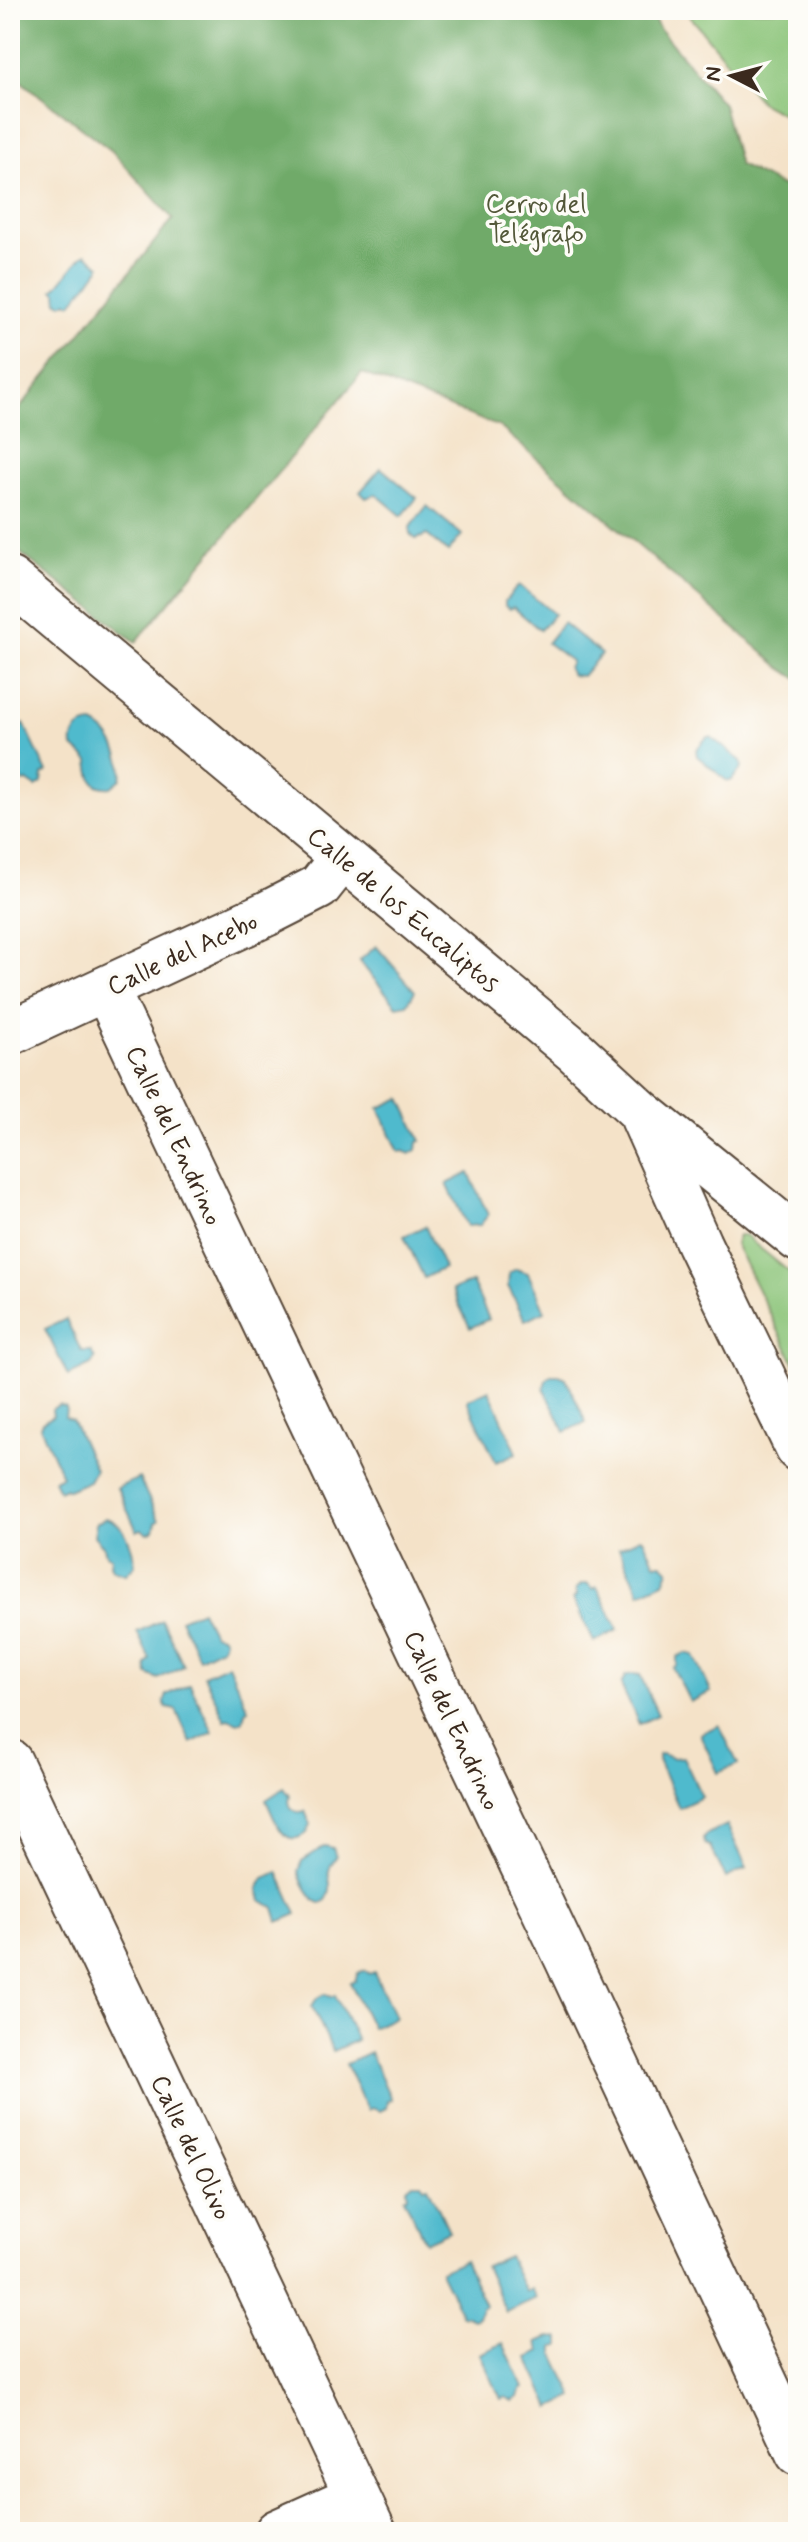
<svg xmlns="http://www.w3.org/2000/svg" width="808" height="2542" viewBox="0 0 808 2542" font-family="Mynerve,sans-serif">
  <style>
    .green { fill: #8bc479; stroke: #63774c; stroke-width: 2 }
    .forest { fill: #70aa69; stroke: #566a44; stroke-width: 2 }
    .water { fill: #50bacd; stroke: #467276; stroke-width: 2 }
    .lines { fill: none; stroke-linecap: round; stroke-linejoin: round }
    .street-casing { stroke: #574638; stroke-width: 48 }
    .street { stroke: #fff; stroke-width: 44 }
    .labels { text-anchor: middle; stroke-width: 7; stroke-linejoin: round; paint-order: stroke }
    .park-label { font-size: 26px; fill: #535839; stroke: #fdfcf7 }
    .street-label { font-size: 26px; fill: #3b2a1e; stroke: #fdfcf7 }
  </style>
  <rect width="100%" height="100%" fill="#fdfcf7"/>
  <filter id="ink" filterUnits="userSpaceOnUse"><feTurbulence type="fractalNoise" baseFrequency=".0125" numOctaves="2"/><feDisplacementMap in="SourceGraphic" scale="16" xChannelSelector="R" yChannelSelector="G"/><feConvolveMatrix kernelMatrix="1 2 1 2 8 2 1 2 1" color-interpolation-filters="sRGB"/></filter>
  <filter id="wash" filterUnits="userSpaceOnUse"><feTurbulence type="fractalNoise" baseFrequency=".006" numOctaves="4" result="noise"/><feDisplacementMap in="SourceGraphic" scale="32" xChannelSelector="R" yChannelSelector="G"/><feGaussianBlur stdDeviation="1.8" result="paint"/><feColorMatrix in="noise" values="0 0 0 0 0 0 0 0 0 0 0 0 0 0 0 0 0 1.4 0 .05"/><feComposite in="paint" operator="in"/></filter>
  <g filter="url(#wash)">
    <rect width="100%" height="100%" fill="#f4e2c8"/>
    <!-- green -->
    <path class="green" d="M 685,10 L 798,10 L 798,122 L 760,102 Z
      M 738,1235 L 744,1235 L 798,1279 L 798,1370 L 735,1244 Z"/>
    <!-- forest -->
    <path class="forest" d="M 10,10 L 649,10 L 660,30 L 723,104 L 739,165 L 798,194 L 798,679 L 781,668 L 500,427 L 362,373 L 136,642 L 10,545 L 10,420 L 173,219 L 112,151 L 10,73 Z"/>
    <!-- water -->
    <path class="water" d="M 86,254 L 100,266 L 99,269 L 71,304 L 68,301 L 62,304 L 58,302 L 57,292 L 54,290 L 82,256 Z
      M 381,468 L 417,498 L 402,516 L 376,494 L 366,498 L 360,492 Z
      M 427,506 L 462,535 L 448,552 L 427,535 L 416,539 L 410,534 L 410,527 Z
      M 519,585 L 554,614 L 540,630 L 513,607 L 510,609 L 505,606 L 505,601 Z
      M 563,623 L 601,654 L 582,676 L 572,675 L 568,668 L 571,661 L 547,643 Z
      M 24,724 L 47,772 L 43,774 L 42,783 L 36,787 L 27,781 L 23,782 L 10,754 L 10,730 Z
      M 93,724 C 111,731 125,760 121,779 L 111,787 C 91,789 91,777 89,761 L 73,747 C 71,733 79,725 93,724 Z
      M 707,737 L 711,737 L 741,761 L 742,768 L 731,781 L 726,780 L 697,756 L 696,750 Z
      M 376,946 L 415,991 L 407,1004 L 397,1006 L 359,961 Z
      M 401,1098 L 421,1141 L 418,1142 L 417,1150 L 410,1154 L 403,1151 L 399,1152 L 379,1108 Z
      M 469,1173 L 488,1215 L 480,1225 L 467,1226 L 447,1184 Z
      M 425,1226 L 444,1268 L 424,1278 L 404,1236 Z
      M 516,1269 L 528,1273 L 545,1311 L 525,1320 L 508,1286 L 509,1273 Z
      M 472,1282 L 489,1319 L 470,1328 L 452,1290 Z
      M 66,1319 L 81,1351 L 91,1351 L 95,1359 L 91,1365 L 68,1376 L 45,1329 Z
      M 552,1375 L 559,1375 L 566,1378 L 586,1422 L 565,1432 L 544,1388 L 546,1380 Z
      M 489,1390 L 517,1453 L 496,1462 L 467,1400 Z
      M 59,1405 L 66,1408 L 65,1417 L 72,1420 L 95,1470 L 89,1481 L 68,1490 L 66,1488 L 59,1491 L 54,1480 L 62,1476 L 40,1426 L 42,1422 L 53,1416 L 52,1409 Z
      M 139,1478 L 159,1520 L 156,1522 L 154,1530 L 148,1533 L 141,1529 L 137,1531 L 117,1488 Z
      M 106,1518 C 125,1522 133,1547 135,1565 L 126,1574 L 113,1570 L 110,1565 L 111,1557 L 106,1554 L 104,1547 L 94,1536 L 96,1523 Z
      M 642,1537 L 655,1563 L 662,1563 L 669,1570 L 664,1582 L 640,1593 L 619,1548 Z
      M 582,1584 L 588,1584 L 593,1589 L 597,1587 L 618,1630 L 594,1642 L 573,1599 L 577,1596 L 576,1589 Z
      M 201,1610 L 213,1634 L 221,1636 L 224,1640 L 221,1647 L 199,1658 L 180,1619 Z
      M 162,1620 L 184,1666 L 158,1679 L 148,1674 L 146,1665 L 150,1659 L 137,1632 Z
      M 685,1653 L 694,1655 L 711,1692 L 690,1702 L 673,1668 L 677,1665 L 677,1657 Z
      M 228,1664 L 248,1709 L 245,1711 L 243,1720 L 238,1723 L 229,1719 L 225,1720 L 204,1675 Z
      M 632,1674 L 640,1675 L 658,1715 L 639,1724 L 621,1685 L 625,1676 Z
      M 190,1684 L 213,1732 L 191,1743 L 176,1710 L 167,1708 L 164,1703 L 167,1695 Z
      M 719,1725 L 738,1764 L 718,1773 L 700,1734 Z
      M 661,1754 L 672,1758 L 683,1757 L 702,1797 L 679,1808 L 658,1760 L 658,1755 Z
      M 284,1788 L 290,1796 L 289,1801 C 290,1810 295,1814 305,1811 L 310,1824 L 307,1832 C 284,1853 274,1817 266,1800 Z
      M 727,1825 L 747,1868 L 726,1878 L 710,1846 L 705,1844 L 703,1840 L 705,1835 Z
      M 325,1846 L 333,1848 L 336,1857 C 321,1877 334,1881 329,1894 C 320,1921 300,1879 298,1871 L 302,1861 Z
      M 278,1872 L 297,1914 L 281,1921 L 278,1921 L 274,1908 L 261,1900 L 258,1889 L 264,1878 Z
      M 364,1971 L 370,1974 L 374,1972 L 395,2017 L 372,2028 L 350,1983 L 355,1981 L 358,1973 Z
      M 324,1994 L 331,1997 L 335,1995 L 357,2040 L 333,2051 L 312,2006 L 317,1998 Z
      M 370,2053 L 391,2099 L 387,2101 L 386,2108 L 380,2111 L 371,2108 L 367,2110 L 346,2064 Z
      M 413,2183 L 421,2183 L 424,2187 L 428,2186 L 449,2231 L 425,2242 L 404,2197 L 408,2195 L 407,2188 Z
      M 508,2256 L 525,2292 L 531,2289 L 536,2298 L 506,2312 L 485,2266 Z
      M 464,2260 L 485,2305 L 481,2308 L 478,2317 L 473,2319 L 465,2315 L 462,2316 L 440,2271 Z
      M 549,2337 L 560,2338 L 560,2346 L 554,2347 L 554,2354 L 574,2397 L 551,2408 L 528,2358 L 541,2352 L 537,2342 Z
      M 503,2343 L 524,2388 L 521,2390 L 519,2397 L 513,2401 L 505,2397 L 501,2399 L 480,2354 Z"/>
  </g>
  <g filter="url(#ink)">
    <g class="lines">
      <defs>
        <path id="street" d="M 10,580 L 575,1051 L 640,1111 L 798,1239
          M 106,989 L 567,1959 L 798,2453
          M 10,1033 L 266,914 L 319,887 L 342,858
          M 643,1118 L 699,1244 L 798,1449
          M 10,1762 L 374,2532
          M 277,2532 L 357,2496"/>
      </defs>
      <!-- street casing -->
      <use href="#street" class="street-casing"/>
      <!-- street -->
      <use href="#street" class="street"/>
    </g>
  </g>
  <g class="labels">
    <!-- park labels -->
    <g class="park-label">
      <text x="536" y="212">Cerro del<tspan x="536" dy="30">Telégrafo</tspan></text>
    </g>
    <!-- street labels -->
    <g class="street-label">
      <text transform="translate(404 909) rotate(40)" y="9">Calle de los Eucaliptos</text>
      <text transform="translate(182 953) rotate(-25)" y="9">Calle del Acebo</text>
      <text transform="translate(175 1135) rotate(65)" y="9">Calle del Endrino</text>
      <text transform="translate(453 1720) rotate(65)" y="9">Calle del Endrino</text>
      <text transform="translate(192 2147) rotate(65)" y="9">Calle del Olivo</text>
    </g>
  </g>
  <!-- margin -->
  <rect width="808" height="2542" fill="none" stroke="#fdfcf7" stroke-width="40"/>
  <!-- north arrow -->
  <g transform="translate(732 76) rotate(276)" stroke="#fdfcf7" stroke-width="6" paint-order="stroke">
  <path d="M0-6L14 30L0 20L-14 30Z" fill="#3b2a1e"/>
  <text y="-12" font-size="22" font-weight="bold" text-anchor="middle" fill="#3b2a1e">N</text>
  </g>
</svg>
